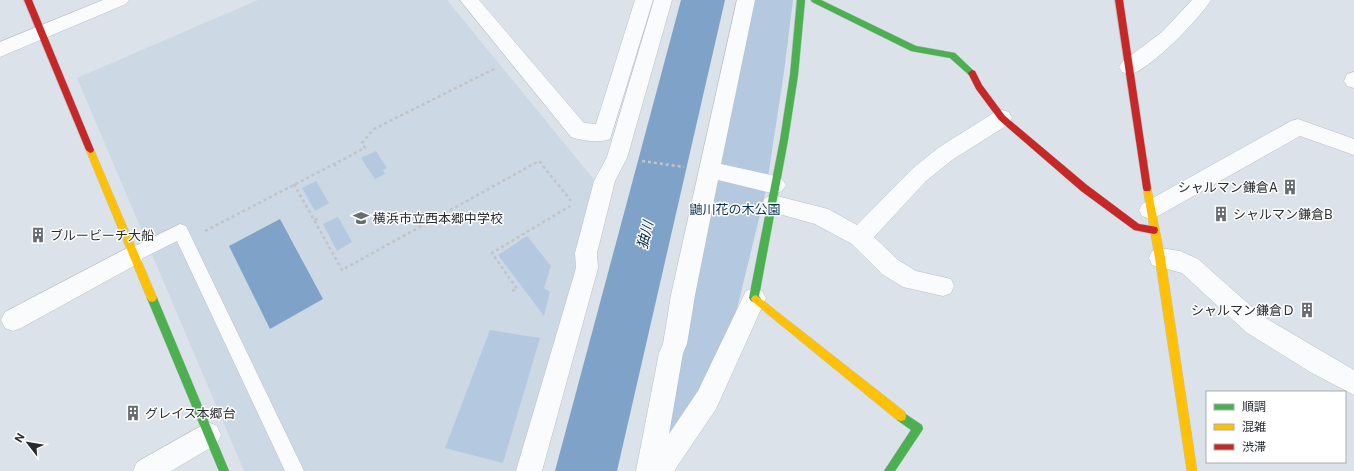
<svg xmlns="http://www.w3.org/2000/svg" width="1354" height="471" viewBox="0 0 1354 471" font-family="'Public Sans','Noto Sans JP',sans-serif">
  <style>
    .built { fill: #ccd8e4 }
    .green { fill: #b4c9e0 }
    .water { fill: #7fa3c8 }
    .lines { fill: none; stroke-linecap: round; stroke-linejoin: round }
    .river { fill: #7fa3c8; fill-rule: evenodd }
    .lane-casing { stroke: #babfc5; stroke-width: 1 }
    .street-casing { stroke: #babfc5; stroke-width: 1 }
    .fast-casing { stroke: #babfc5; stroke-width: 1 }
    .slow-casing { stroke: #babfc5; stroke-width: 1 }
    .jam-casing { stroke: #babfc5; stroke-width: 1 }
    .path { stroke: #c1c3c6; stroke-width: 2.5; stroke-dasharray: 3 3; stroke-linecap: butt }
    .lane { fill: #fafbfc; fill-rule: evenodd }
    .street { fill: #fafbfc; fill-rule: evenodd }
    .fast { fill: #4caf50; fill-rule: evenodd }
    .slow { fill: #ffc107; fill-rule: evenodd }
    .jam { fill: #c62828; fill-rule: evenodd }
    .labels { text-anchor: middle; stroke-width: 3; stroke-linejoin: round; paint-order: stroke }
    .poi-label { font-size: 13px; fill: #282c31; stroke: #fff; text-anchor: start }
    .park-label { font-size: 13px; fill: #092f51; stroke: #fff }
    .water-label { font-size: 14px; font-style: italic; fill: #072e4f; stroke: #fff }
  </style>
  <rect width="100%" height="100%" fill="#dce2e9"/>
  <!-- built -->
  <path class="built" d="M 258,0 L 447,0 L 596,182 L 575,254 L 580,268 L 520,471 L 244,471 L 77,78 Z"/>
  <!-- green -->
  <path class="green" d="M 753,0 L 793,0 L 784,72 L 768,177 L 718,166 Z
    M 376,151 L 387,168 L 383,170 L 385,174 L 375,179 L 361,158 Z
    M 715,176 L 766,190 L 735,317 L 698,395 L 662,447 Z
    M 316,181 L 329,203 L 315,211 L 302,188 Z
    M 338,217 L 352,242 L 337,251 L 323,224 Z
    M 527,236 L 551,266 L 544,288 L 550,292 L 544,316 L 498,255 Z
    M 490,330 L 540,338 L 503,463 L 445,448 Z"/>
  <!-- water -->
  <path class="water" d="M 280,219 L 323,299 L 270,329 L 229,246 Z"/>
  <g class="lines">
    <!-- river -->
    <path class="river" d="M 681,0 L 725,0 L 617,471 L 555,471 Z"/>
    <defs>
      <path id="lane" d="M 180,224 L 186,226 L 304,471 L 285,471 L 177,241 L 139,260 L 133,262 L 127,260 L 125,255 L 127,250 Z"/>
      <path id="street" d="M 103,0 L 129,0 L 126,4 L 0,57 L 0,42 Z
        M 460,0 L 479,0 L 584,123 L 596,124 L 635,0 L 653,0 L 610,139 C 598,143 583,141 571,137 Z
        M 654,0 L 672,0 L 627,158 L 615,181 L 597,253 L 598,268 L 542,471 L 516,471 L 576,268 L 575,253 L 594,181 L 607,157 Z
        M 737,0 L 755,0 L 721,164 L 775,176 L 782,179 L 786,185 L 782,191 L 775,194 L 718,180 L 695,295 L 687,344 L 683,353 L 669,434 L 698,391 L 746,291 L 754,288 L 762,291 L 766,298 L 716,409 L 674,471 L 636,471 L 659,353 L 663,344 L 671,295 Z
        M 1192,0 L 1211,0 C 1200,18 1151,69 1131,74 C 1128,74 1126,73 1122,72 L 1119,67 L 1122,62 L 1162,32 Z
        M 1354,72 L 1354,88 L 1347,86 L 1344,81 L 1347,74 Z
        M 1002,110 L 1009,112 L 1012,118 L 1009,124 L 952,160 L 926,181 L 874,237 L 898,260 L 916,271 L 951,279 L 954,286 L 951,293 L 943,296 L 903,287 L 882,274 L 852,244 L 815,224 L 765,210 L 762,204 L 765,198 L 773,195 L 828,209 L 857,225 L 912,169 L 938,148 L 995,112 Z
        M 1298,119 L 1354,139 L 1354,155 L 1300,136 L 1158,216 L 1150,219 L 1142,216 L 1139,210 L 1142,204 L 1291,121 Z
        M 133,245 L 141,248 L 144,255 L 141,262 L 21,328 L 13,331 L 5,328 L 1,320 L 5,312 Z
        M 1160,248 L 1180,251 L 1198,259 L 1262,316 L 1354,370 L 1354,395 L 1312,373 L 1246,332 L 1182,273 L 1152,265 L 1149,258 L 1152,251 Z
        M 208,422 L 217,426 L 221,435 L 217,444 L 171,471 L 133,471 L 137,462 Z"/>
      <path id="fast" d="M 797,0 L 805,0 L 798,75 L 788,140 L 759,296 L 761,299 L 759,302 L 756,303 L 751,301 L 749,298 L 780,140 L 790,75 Z
        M 811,0 L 821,0 L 916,46 L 955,53 L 976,73 L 975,75 L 969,75 L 950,58 L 911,51 L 812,2 Z
        M 152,294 L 155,295 L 157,298 L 229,471 L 219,471 L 147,298 L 149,295 Z
        M 901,411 L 922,425 L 923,429 L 895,471 L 884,471 L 911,430 L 897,420 L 896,416 L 897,412 Z"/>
      <path id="slow" d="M 90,147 L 94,150 L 157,298 L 155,301 L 152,302 L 149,301 L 147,298 L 86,150 Z
        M 1147,184 L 1150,185 L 1151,188 L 1165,258 L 1197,471 L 1187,471 L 1155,258 L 1143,188 L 1144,185 Z
        M 756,295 L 905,412 L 906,416 L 905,420 L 901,421 L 897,420 L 753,302 L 751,299 L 753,296 Z"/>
      <path id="jam" d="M 24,0 L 32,0 L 94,150 L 93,152 L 90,153 L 86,150 Z
        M 1115,0 L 1123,0 L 1151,188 L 1150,191 L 1144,191 L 1143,188 Z
        M 972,70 L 975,71 L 982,85 L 1005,116 L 1087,185 L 1139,224 L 1157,227 L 1158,230 L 1157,233 L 1154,234 L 1134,230 L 1081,191 L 999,120 L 976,89 L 968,73 Z"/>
    </defs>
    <!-- lane casing -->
    <use href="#lane" class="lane-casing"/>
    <!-- street casing -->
    <use href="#street" class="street-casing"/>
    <!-- fast casing -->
    <use href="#fast" class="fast-casing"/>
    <!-- slow casing -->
    <use href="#slow" class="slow-casing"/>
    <!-- jam casing -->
    <use href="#jam" class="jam-casing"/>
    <!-- path -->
    <path class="path" d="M 642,161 L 684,167
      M 334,164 L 338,169
      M 294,184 L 342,270 L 539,161 L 572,202
      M 315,220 L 319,217
      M 205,231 L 365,148 L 362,143 L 374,129 L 496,68
      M 512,291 L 517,289 L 492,253 L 570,206"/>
    <!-- lane -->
    <use href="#lane" class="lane"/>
    <!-- street -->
    <use href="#street" class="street"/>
    <!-- fast -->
    <use href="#fast" class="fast"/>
    <!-- slow -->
    <use href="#slow" class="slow"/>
    <!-- jam -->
    <use href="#jam" class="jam"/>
  </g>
  <!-- icons -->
  <defs>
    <symbol id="building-bare" viewBox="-9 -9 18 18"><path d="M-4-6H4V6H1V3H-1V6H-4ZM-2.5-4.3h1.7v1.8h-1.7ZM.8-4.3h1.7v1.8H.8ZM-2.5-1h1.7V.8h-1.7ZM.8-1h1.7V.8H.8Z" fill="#676c71" stroke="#fff" stroke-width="2.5" paint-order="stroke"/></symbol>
    <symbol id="school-bare" viewBox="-9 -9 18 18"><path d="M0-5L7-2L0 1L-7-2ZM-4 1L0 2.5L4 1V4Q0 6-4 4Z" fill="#676c71" stroke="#fff" stroke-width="2.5" paint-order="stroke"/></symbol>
  </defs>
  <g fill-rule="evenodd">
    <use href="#building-bare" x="1279" y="176" width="22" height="22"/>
    <use href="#building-bare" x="1210" y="203" width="22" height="22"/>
    <use href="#school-bare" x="350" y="207" width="22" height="22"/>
    <use href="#building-bare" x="27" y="224" width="22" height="22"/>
    <use href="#building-bare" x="1296" y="299" width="22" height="22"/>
    <use href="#building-bare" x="122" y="402" width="22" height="22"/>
  </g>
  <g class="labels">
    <!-- poi labels -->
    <g class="poi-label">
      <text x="1278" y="192" text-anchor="end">シャルマン鎌倉A</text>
      <text x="1233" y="219">シャルマン鎌倉B</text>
      <text x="373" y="223">横浜市立西本郷中学校</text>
      <text x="50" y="240">ブルービーチ大船</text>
      <text x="1295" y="315" text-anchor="end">シャルマン鎌倉Ｄ</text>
      <text x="145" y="418">グレイス本郷台</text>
    </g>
    <!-- park labels -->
    <g class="park-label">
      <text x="735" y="214">鼬川花の木公園</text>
    </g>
    <!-- water labels -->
    <g class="water-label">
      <text transform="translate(645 235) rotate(-76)" y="5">㹨川</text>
    </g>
  </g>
  <!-- legend -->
  <rect x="1206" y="391" width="140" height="72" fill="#ffffff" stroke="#a9abad"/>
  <rect x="1214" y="404" width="20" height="6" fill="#4caf50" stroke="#a9abad"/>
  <text x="1242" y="411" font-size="12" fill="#282c31">順調</text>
  <rect x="1214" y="424" width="20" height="6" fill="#ffc107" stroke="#a9abad"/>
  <text x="1242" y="431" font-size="12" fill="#282c31">混雑</text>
  <rect x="1214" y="444" width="20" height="6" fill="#c62828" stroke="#a9abad"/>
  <text x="1242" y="451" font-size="12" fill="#282c31">渋滞</text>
  <!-- north arrow -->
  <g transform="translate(28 443) rotate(301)" stroke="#ffffff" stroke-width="3" paint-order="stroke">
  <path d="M0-3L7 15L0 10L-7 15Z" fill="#282c31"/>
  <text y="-6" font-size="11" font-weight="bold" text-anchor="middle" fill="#282c31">N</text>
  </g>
</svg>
